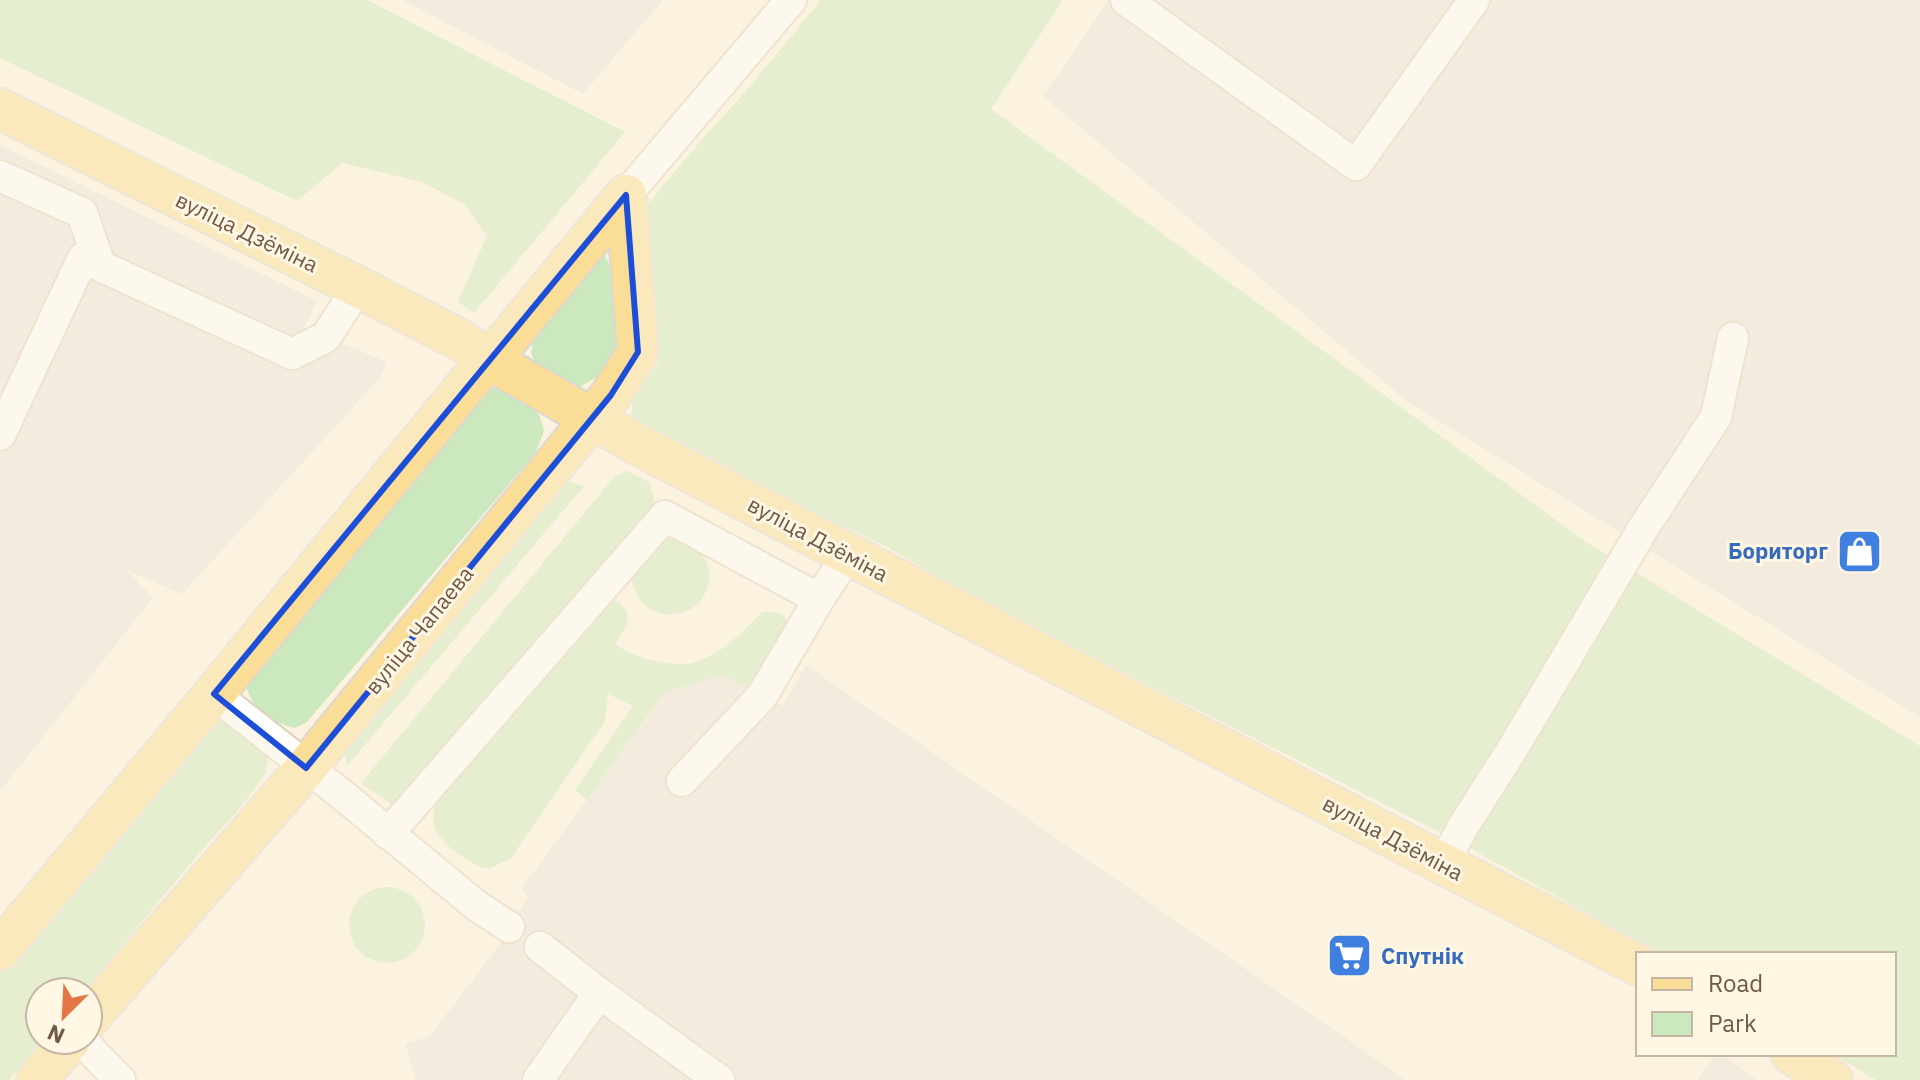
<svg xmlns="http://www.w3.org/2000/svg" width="1920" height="1080" viewBox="0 0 1920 1080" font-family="'IBM Plex Sans',sans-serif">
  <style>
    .industrial { fill: #e9e3db }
    .green { fill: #cce8be }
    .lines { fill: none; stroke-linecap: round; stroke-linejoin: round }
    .minor-casing { stroke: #dfcfbb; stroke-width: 34 }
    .major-casing { stroke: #ddd7d3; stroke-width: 44 }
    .minor { stroke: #fff; stroke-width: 30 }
    .major { stroke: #fadd97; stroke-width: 40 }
    .marked { fill: none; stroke: #1d4ed8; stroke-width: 6; stroke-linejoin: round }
    .labels { text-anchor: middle; stroke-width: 6; stroke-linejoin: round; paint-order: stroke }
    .street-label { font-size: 22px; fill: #715947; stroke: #fff6e4 }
    .shop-label { font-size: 22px; font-weight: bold; fill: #366cbe; stroke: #fff6e4; text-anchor: end }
  </style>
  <rect width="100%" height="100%" fill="#fbf2df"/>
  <!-- industrial -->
  <path class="industrial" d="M 402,0 L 663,0 L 583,94 Z
    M 1109,0 L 1920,0 L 1920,717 L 1408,402 L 1043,96 Z
    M 0,145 L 317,301 L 304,328 L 387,362 L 379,379 L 182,594 L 127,570 L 153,598 L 0,791 Z
    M 806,665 L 1406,1080 L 416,1080 L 405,1044 L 430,1036 L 494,952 L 528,897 L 522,888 L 645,721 L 665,692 L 723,675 L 783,706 Z
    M 1716,1054 L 1722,1054 L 1757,1080 L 1698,1080 Z"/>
  <!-- green -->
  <path class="green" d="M 0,0 L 367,0 L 625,132 L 474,313 L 458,302 L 487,236 L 464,204 L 422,182 L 342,163 L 297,201 L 0,58 Z
    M 821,0 L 1063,0 L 991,109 L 1586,542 L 1920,746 L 1920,1080 L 1876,1080 L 1833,1054 L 1894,1054 L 1894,954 L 1661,954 L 1455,840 L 969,594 L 889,548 L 650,434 L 631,418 L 633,397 L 658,364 L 654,294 L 645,222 L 648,204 L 698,144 L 747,90 Z
    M 602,251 L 608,261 L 615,298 L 618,332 L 616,349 L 605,368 L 597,377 L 576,389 L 538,369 L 531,353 L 534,332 Z
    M 498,385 L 532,404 L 540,417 L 544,431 L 536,452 L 307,722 L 295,728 C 266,722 250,707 244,678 L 483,392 Z
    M 627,471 L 649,482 L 654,499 L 650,517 L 400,810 L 361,783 L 614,477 Z
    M 562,480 L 584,486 L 347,766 L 344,745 Z
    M 666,538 C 693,540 716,558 707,588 C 697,622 648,623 635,591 C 633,586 631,578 633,572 C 634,567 640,561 643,557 C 652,545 652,542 666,538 Z
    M 612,600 L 620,603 L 628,613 L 626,627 L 615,644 C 629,654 645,660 662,662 C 669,663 679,665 687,664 C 719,659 740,633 763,612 C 781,612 785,612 790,631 L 751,690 L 723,675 L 665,692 L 587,800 L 575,790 L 633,706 L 608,694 L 605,721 L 511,858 C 504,861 494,868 487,868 C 474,868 441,843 436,831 C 433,823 433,814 435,806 L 583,622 L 602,601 Z
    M 220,716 L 264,748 L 268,759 L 265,774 L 241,807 L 202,850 L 83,992 L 40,992 L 40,1040 L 43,1040 L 9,1080 L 0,1080 L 0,971 L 207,722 Z
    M349 925a38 38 0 1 1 76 0a38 38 0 1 1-76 0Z"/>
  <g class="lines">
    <defs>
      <path id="minor" d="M 1126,0 L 1356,165 L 1474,0
        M 0,176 L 82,213 L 100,265
        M 626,195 L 791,0
        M 0,435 L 83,258 L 292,354 L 326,337 L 358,287
        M 819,599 L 848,554
        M 214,694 L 340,793 L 477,906 L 509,927
        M 388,834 L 665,516 L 819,599 L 762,696 L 682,781
        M 1443,864 L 1464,825 L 1513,748 L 1644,527 L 1716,417 L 1733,338
        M 599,993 L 719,1080
        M 81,1040 L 120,1080
        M 538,1080 L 599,993 L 540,947"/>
      <path id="major" d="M 0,109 L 358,287 L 462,341 L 488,359 L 633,442 L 1638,965
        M 0,950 L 214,694 L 488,359 L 507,340 L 626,195
        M 88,1019 L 306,768 L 611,395 L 638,352 L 626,195
        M 1792,1054 L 1832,1080
        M 37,1080 L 70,1040"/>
    </defs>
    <!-- minor casing -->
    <use href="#minor" class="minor-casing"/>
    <!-- major casing -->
    <use href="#major" class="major-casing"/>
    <!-- minor -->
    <use href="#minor" class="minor"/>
    <!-- major -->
    <use href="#major" class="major"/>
  </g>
  <!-- marked area -->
  <path d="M0 0H1920V1080H0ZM 626,195 L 638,352 L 611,395 L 306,768 L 214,694 Z" fill="#fbf2df" fill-opacity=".55" fill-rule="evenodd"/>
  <path class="marked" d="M 626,195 L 638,352 L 611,395 L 306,768 L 214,694 Z"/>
  <!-- icons -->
  <defs>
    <symbol id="shop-square" viewBox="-11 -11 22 22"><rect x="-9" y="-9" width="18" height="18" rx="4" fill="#3f7fe0" stroke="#fff6e4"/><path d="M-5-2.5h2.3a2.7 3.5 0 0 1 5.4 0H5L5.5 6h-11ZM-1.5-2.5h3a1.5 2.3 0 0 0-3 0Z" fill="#fff"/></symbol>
    <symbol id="supermarket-square" viewBox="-11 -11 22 22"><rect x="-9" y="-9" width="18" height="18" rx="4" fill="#3f7fe0" stroke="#fff6e4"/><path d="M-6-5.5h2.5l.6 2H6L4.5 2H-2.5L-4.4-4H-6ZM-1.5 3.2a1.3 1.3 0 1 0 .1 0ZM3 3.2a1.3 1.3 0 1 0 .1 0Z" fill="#fff"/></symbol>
  </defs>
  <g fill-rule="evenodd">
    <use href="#shop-square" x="1834" y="526" width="51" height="51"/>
    <use href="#supermarket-square" x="1324" y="930" width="51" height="51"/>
  </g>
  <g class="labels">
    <!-- street labels -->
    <g class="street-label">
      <text transform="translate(247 232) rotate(26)" y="8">вуліца Дзёміна</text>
      <text transform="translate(818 539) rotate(28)" y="8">вуліца Дзёміна</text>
      <text transform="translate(419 630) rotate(-51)" y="8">вуліца Чапаева</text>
      <text transform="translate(1393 838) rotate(28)" y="8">вуліца Дзёміна</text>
    </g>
    <!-- shop labels -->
    <g class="shop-label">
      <text x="1828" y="559">Бориторг</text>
      <text x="1381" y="964" text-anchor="start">Спутнік</text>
    </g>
  </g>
  <!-- legend -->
  <rect x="1636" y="952" width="260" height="104" fill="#fff6e4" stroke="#c6b7a5" stroke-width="2"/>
  <rect x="1652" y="978" width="40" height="12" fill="#fadd97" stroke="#c6b7a5" stroke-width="2"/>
  <text x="1708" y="992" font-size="24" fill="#715947">Road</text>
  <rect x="1652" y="1012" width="40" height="24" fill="#cce8be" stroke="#c6b7a5" stroke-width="2"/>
  <text x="1708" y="1032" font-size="24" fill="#715947">Park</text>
  <!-- north arrow -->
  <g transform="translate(64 1016) rotate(204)"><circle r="38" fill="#fff6e4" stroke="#c6b7a5" stroke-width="2"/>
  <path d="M0-6L14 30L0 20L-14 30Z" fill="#e47545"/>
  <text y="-12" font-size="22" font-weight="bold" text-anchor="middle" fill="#715947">N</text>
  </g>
</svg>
